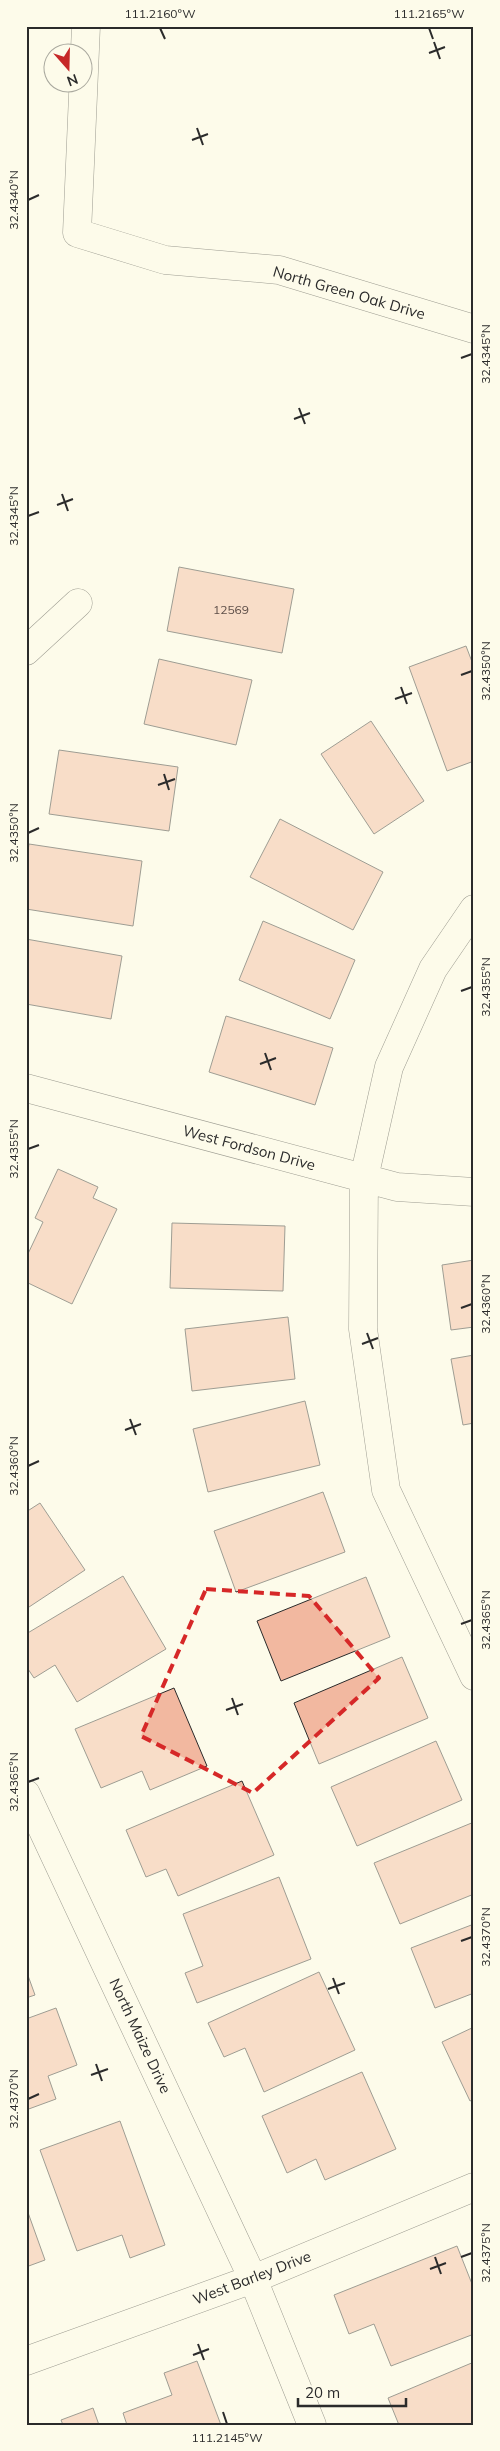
<svg xmlns="http://www.w3.org/2000/svg" width="500" height="2451" viewBox="0 0 500 2451" font-family="Mulish,sans-serif">
  <style>
    .building { fill: #f2b8a0; stroke: #2b2b2b }
    .lines { fill: none; stroke-linecap: round; stroke-linejoin: round }
    .minor-casing { stroke: #2b2b2b; stroke-width: 29 }
    .minor { stroke: #fdfbea; stroke-width: 28 }
    .marked { fill: none; stroke: #d62828; stroke-width: 4; stroke-dasharray: 10 6; stroke-linejoin: round }
    .ticks { fill: none; stroke: #2b2b2b; stroke-width: 2 }
    .labels { text-anchor: middle; stroke-width: 4; stroke-linejoin: round; paint-order: stroke }
    .number-label { font-size: 12px; fill: #5d4e48 }
    .street-label { font-size: 15px; fill: #2b2b2b; stroke: #fdfbea }
    .neatline { fill: none; stroke: #2b2b2b; stroke-width: 2 }
    .ticks-label { font-size: 12px; text-anchor: middle; fill: #2b2b2b }
  </style>
  <rect width="100%" height="100%" fill="#fdfbea"/>
  <!-- building -->
  <path class="building" d="M 179,567 L 294,589 L 282,653 L 167,631 Z
    M 466,646 L 474,667 L 474,761 L 447,771 L 409,667 Z
    M 159,659 L 252,680 L 236,745 L 144,724 Z
    M 371,721 L 424,801 L 374,834 L 321,754 Z
    M 59,750 L 178,767 L 169,831 L 49,814 Z
    M 280,819 L 383,872 L 353,930 L 250,877 Z
    M 29,844 L 142,861 L 133,926 L 26,909 L 26,863 Z
    M 263,921 L 355,960 L 330,1019 L 239,980 Z
    M 26,939 L 122,956 L 111,1019 L 26,1004 Z
    M 226,1016 L 333,1048 L 315,1105 L 209,1072 Z
    M 58,1169 L 98,1187 L 93,1198 L 117,1209 L 72,1304 L 26,1282 L 26,1258 L 43,1222 L 35,1218 Z
    M 172,1223 L 285,1226 L 283,1291 L 170,1288 Z
    M 474,1260 L 474,1327 L 451,1330 L 442,1265 Z
    M 288,1317 L 295,1379 L 192,1391 L 185,1329 Z
    M 474,1355 L 474,1423 L 463,1425 L 451,1359 Z
    M 305,1401 L 320,1465 L 208,1492 L 193,1429 Z
    M 323,1492 L 345,1552 L 236,1592 L 214,1531 Z
    M 40,1503 L 85,1570 L 26,1609 L 26,1512 Z
    M 123,1576 L 166,1649 L 77,1702 L 55,1665 L 34,1678 L 26,1666 L 26,1634 Z
    M 366,1577 L 390,1637 L 281,1681 L 257,1621 Z
    M 402,1657 L 428,1718 L 319,1764 L 294,1703 Z
    M 174,1688 L 207,1766 L 150,1790 L 142,1771 L 101,1788 L 75,1729 Z
    M 436,1741 L 462,1800 L 357,1846 L 331,1787 Z
    M 242,1781 L 274,1855 L 178,1896 L 166,1869 L 146,1877 L 126,1830 Z
    M 474,1822 L 474,1894 L 400,1924 L 374,1863 Z
    M 279,1877 L 311,1959 L 197,2003 L 185,1973 L 203,1966 L 183,1914 Z
    M 474,1924 L 474,1993 L 435,2008 L 411,1948 Z
    M 26,1970 L 35,1995 L 26,1998 Z
    M 319,1972 L 355,2050 L 264,2092 L 245,2048 L 224,2057 L 208,2023 Z
    M 56,2008 L 77,2065 L 48,2076 L 56,2099 L 26,2110 L 26,2019 Z
    M 474,2027 L 474,2099 L 470,2101 L 442,2042 Z
    M 362,2072 L 396,2149 L 325,2180 L 316,2159 L 287,2173 L 262,2116 Z
    M 120,2121 L 165,2245 L 130,2258 L 122,2235 L 77,2251 L 40,2150 Z
    M 26,2207 L 45,2260 L 26,2267 Z
    M 457,2246 L 474,2289 L 474,2334 L 391,2366 L 374,2324 L 349,2334 L 334,2295 Z
    M 197,2361 L 221,2425 L 127,2425 L 123,2413 L 172,2395 L 164,2373 Z
    M 474,2362 L 474,2425 L 399,2425 L 388,2398 Z
    M 93,2408 L 99,2425 L 63,2425 L 61,2420 Z"/>
  <g class="lines">
    <defs>
      <path id="minor" d="M 86,26 L 77,233 L 165,260 L 279,270 L 474,329
        M 26,651 L 78,603
        M 474,909 L 433,969 L 389,1067 L 364,1178 L 363,1329 L 386,1490 L 474,1676
        M 26,1088 L 397,1187 L 474,1192
        M 26,1794 L 253,2279 L 312,2425
        M 26,2361 L 253,2279 L 474,2187"/>
    </defs>
    <!-- minor casing -->
    <use href="#minor" class="minor-casing"/>
    <!-- minor -->
    <use href="#minor" class="minor"/>
  </g>
  <!-- marked area -->
  <path d="M0 0H500V2451H0ZM 206,1589 L 309,1596 L 379,1678 L 253,1793 L 141,1736 Z" fill="#fdfbea" fill-opacity=".55" fill-rule="evenodd"/>
  <path class="marked" d="M 206,1589 L 309,1596 L 379,1678 L 253,1793 L 141,1736 Z"/>
  <!-- ticks -->
  <path class="ticks" d="M 160,28 L 165,39M 429,28 L 433,39M 434,42 L 440,59M 429,53 L 445,47M 197,128 L 203,145M 192,140 L 208,134M 28,200 L 39,195M 461,358 L 472,354M 299,408 L 305,424M 294,419 L 310,413M 62,494 L 68,511M 57,505 L 73,499M 28,516 L 39,512M 461,675 L 472,671M 401,687 L 407,704M 395,699 L 412,693M 164,774 L 169,790M 158,785 L 175,779M 28,833 L 39,828M 461,991 L 472,987M 265,1053 L 271,1070M 260,1064 L 276,1058M 28,1149 L 39,1145M 461,1308 L 472,1304M 367,1333 L 373,1349M 362,1344 L 378,1338M 130,1419 L 136,1435M 125,1430 L 141,1424M 28,1466 L 39,1461M 461,1624 L 472,1620M 232,1698 L 238,1715M 226,1710 L 243,1704M 28,1782 L 39,1778M 461,1941 L 472,1937M 333,1978 L 339,1994M 328,1989 L 345,1983M 96,2064 L 102,2081M 91,2075 L 108,2069M 28,2099 L 39,2094M 435,2257 L 441,2274M 461,2257 L 472,2253M 430,2269 L 446,2263M 198,2344 L 204,2360M 193,2355 L 209,2349M 223,2412 L 227,2424"/>
  <g class="labels">
    <!-- number labels -->
    <g class="number-label">
      <text x="231" y="614">12569</text>
    </g>
    <!-- street labels -->
    <g class="street-label">
      <text transform="translate(349 293) rotate(16)" y="5">North Green Oak Drive</text>
      <text transform="translate(249 1148) rotate(15)" y="5">West Fordson Drive</text>
      <text transform="translate(140 2036) rotate(65)" y="5">North Maize Drive</text>
      <text transform="translate(252 2278) rotate(-21)" y="5">West Barley Drive</text>
    </g>
  </g>
  <!-- border -->
  <rect width="500" height="2451" fill="none" stroke="#fdfbea" stroke-width="55"/>
  <!-- north arrow -->
  <g transform="translate(68 68) rotate(160)"><circle r="24" fill="#fdfbea" stroke="#a9a89e"/>
  <path d="M0-4L9 19L0 12L-9 19Z" fill="#c62828"/>
  <text y="-8" font-size="14" font-weight="bold" text-anchor="middle" fill="#2b2b2b">N</text>
  </g>
  <!-- scale -->
  <path d="M298 2398v8h108v-8" fill="none" stroke="#2b2b2b" stroke-width="2.5"/>
  <text x="305" y="2398" font-size="15" fill="#2b2b2b" stroke="#fdfbea" stroke-width="4" paint-order="stroke">20 m</text>
  <rect x="28" y="28" width="444" height="2396" class="neatline"/>
  <g class="ticks-label">
    <text x="160" y="18">111.2160°W</text>
    <text x="429" y="18">111.2165°W</text>
    <text transform="translate(14 200) rotate(-90)" y="4">32.4340°N</text>
    <text transform="translate(486 354) rotate(-90)" y="4">32.4345°N</text>
    <text transform="translate(14 516) rotate(-90)" y="4">32.4345°N</text>
    <text transform="translate(486 671) rotate(-90)" y="4">32.4350°N</text>
    <text transform="translate(14 833) rotate(-90)" y="4">32.4350°N</text>
    <text transform="translate(486 987) rotate(-90)" y="4">32.4355°N</text>
    <text transform="translate(14 1149) rotate(-90)" y="4">32.4355°N</text>
    <text transform="translate(486 1304) rotate(-90)" y="4">32.4360°N</text>
    <text transform="translate(14 1466) rotate(-90)" y="4">32.4360°N</text>
    <text transform="translate(486 1620) rotate(-90)" y="4">32.4365°N</text>
    <text transform="translate(14 1782) rotate(-90)" y="4">32.4365°N</text>
    <text transform="translate(486 1937) rotate(-90)" y="4">32.4370°N</text>
    <text transform="translate(14 2099) rotate(-90)" y="4">32.4370°N</text>
    <text transform="translate(486 2253) rotate(-90)" y="4">32.4375°N</text>
    <text x="227" y="2442">111.2145°W</text>
  </g>
</svg>
